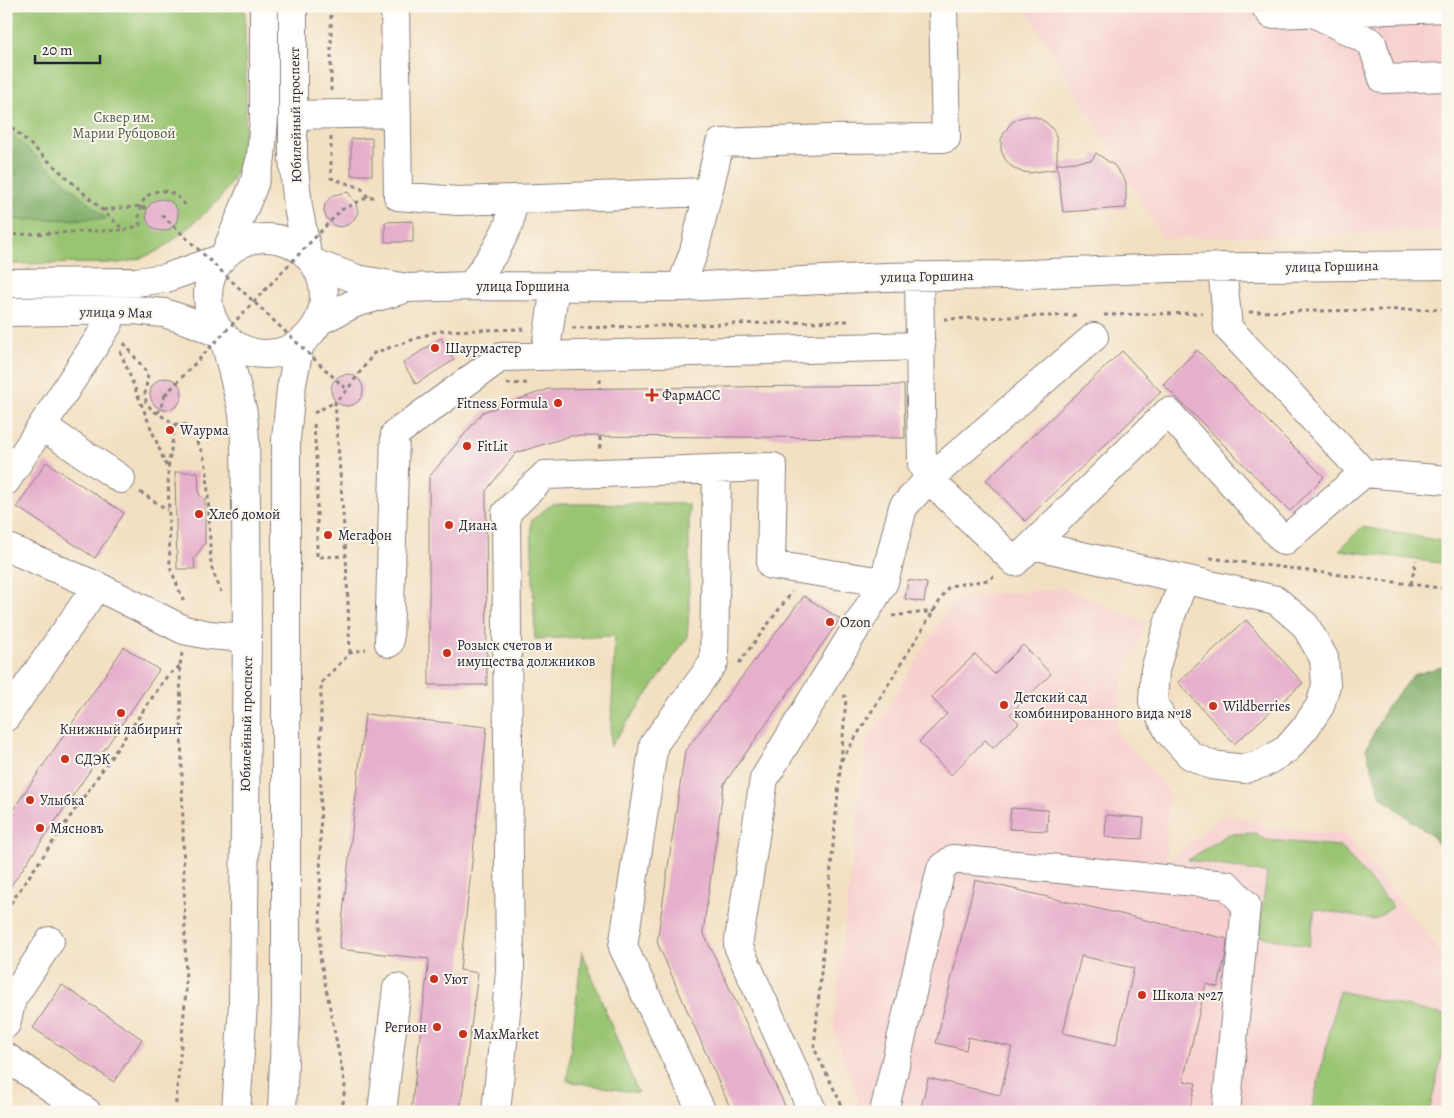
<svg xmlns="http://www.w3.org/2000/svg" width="1454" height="1118" viewBox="0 0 1454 1118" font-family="Alegreya,serif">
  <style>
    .built { fill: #f7d0cf }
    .green { fill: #99c471; stroke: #5e7356 }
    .forest { fill: #7aaa63; stroke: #4e664f }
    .building { fill: #e6b0cc; fill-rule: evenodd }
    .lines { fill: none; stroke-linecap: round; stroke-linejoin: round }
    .minor-casing { stroke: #8a817e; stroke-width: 30 }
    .major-casing { stroke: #8a817e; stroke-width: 30 }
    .path { stroke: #8a817e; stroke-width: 3; stroke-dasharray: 4 4; stroke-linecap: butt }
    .minor { stroke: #fff; stroke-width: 28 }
    .major { stroke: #fff; stroke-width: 28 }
    .path-bridge { stroke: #8a817e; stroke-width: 3; stroke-dasharray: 4 4; stroke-linecap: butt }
    .poi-dot { fill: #c8321e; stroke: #fbf7ec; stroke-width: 2 }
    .labels { text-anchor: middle; stroke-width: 4; stroke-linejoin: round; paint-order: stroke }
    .street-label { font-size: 14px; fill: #22223b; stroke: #fbf7ec }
    .park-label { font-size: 14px; fill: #4c5b4e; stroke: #fbf7ec }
    .poi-label { font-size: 14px; fill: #22223b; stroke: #fbf7ec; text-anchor: start }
  </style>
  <rect width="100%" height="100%" fill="#fbf7ec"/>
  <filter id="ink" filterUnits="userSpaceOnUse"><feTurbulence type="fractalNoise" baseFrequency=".02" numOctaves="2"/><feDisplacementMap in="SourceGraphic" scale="10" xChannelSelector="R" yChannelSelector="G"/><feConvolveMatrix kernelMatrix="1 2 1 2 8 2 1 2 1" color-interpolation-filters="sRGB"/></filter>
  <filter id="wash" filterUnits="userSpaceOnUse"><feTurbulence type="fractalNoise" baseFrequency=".0096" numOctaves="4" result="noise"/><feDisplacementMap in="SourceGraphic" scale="20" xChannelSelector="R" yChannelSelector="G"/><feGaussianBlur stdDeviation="1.12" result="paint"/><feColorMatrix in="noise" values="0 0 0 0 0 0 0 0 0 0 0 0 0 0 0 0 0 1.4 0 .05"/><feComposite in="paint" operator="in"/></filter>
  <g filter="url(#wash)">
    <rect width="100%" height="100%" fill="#f3e0c2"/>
    <!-- built -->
    <path class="built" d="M 1024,6 L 1448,6 L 1448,231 L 1164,239 Z
      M 1063,588 L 1146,623 L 1123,678 L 1116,732 L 1168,790 L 1166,857 L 1173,858 L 1223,815 L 1253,819 L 1268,829 L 1346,834 L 1448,962 L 1448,1112 L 857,1112 L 858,1099 L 833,1028 L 856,828 L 867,741 L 955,598 Z"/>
    <!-- green -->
    <path class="green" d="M 6,6 L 245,6 C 245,30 245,55 246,79 C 246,118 248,159 224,193 C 215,206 201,216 189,227 C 164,248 152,258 119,263 L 6,264 Z
      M 552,504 L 689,504 L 689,608 L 687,638 L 610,747 L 615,636 L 535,639 L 531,521 Z
      M 1362,527 L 1448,542 L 1448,564 L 1339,550 Z
      M 1256,833 L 1265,840 L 1340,846 L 1393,907 L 1374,920 L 1315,909 L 1309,946 L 1259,936 L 1267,873 L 1188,860 L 1228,834 Z
      M 582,951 L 638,1093 L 567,1081 Z
      M 1339,991 L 1448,1016 L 1448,1030 L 1429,1112 L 1311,1112 Z"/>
    <!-- forest -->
    <path class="forest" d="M 6,130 L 107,219 L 6,220 Z
      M 1448,665 L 1448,859 L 1434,838 L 1381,797 L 1366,749 L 1386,708 L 1413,675 Z"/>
    <g id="blocks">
      <!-- building -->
      <path class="building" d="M 1029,116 L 1039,118 L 1047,123 L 1054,131 L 1057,140 L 1057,169 L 1029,173 L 1019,171 L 1011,166 L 1005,159 L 1001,150 L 1001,140 L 1005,131 L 1011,123 L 1019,118 Z
        M 372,138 L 372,175 L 351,175 L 351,139 Z
        M 1096,153 L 1115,166 L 1126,182 L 1126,208 L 1063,212 L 1057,164 L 1092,160 Z
        M 348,192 L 356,204 L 358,213 L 352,222 L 347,225 L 341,227 L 335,226 L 330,222 L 326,217 L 324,211 L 325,204 L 329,199 L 334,195 Z
        M146 215a16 16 0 1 1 32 0a16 16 0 1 1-32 0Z
        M 413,221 L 413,242 L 385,242 L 385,222 Z
        M 441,338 L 454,360 L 416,384 L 403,363 Z
        M 1197,350 L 1324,477 L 1290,511 L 1163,384 Z
        M 1122,351 L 1161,392 L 1025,521 L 986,480 Z
        M331 390a16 16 0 1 1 32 0a16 16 0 1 1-32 0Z
        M150 394a16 16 0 1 1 32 0a16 16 0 1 1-32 0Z
        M 904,385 L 905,438 L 570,436 L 516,453 L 486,491 L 487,685 L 429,685 L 429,477 L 483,412 L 548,389 Z
        M 46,462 L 124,513 L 95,558 L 17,507 Z
        M 175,472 L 198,472 L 199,495 L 205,499 L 205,543 L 194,559 L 195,569 L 177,569 Z
        M 908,580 L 927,583 L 924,602 L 905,599 Z
        M 804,596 L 840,619 L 724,784 L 703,932 L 788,1112 L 732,1112 L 657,942 L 685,751 Z
        M 1246,620 L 1303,683 L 1234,744 L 1178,682 Z
        M 1023,645 L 1051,674 L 1010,714 L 1019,723 L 993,748 L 985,740 L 951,775 L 919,742 L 947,714 L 931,697 L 975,654 L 994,674 Z
        M 124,647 L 159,670 L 6,893 L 6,820 Z
        M 365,714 L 487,727 L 460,970 L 478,973 L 460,1112 L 411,1112 L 429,959 L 339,949 Z
        M 1011,808 L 1048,810 L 1047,831 L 1009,829 Z
        M 1106,815 L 1144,818 L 1142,839 L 1105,837 Z
        M 975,880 L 1227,939 L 1226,953 L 1218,987 L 1206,984 L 1183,1081 L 1196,1083 L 1189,1112 L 920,1112 L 928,1078 L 1000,1095 L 1012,1047 L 968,1037 L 966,1050 L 936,1043 ZM 1081,956 L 1134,968 L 1116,1045 L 1063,1033 Z
        M 62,985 L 142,1039 L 114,1082 L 33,1028 Z"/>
    </g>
  </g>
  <g filter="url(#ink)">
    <use href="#blocks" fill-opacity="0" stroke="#8a817e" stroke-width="1"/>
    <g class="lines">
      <defs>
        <path id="minor" d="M 395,6 L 398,196 L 458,201 L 513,199 L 509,224 L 496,250 L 471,286
          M 1265,6 L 1271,14 L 1448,8
          M 1316,14 L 1372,43 L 1383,79 L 1448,77
          M 293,115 L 397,113
          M 513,199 L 708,192
          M 316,264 L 357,279 L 407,288 L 471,286 L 681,287 L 885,277 L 1004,275 L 1169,268 L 1448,265
          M 1222,267 L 1228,328 L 1364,473
          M 919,276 L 922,464 L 929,479 L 1015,562 L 1168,412 L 1284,541 L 1364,473 L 1448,480
          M 681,287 L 694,251 L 720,143 L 830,139 L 946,138 L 943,6
          M 319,321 L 355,303 L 401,290
          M 545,356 L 555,286
          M 42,426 L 121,479
          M 6,481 L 109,323
          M 1033,545 L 1276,600 L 1305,625 L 1324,658 L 1326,685 L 1320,706 L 1305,728 L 1287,749 L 1264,763 L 1244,769 L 1211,765 L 1190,755 L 1169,732 L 1153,702 L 1155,670 L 1169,621 L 1184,580
          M 6,547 L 97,586 L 184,630 L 209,635 L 247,638
          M 389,643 L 395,434 L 501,357 L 921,346
          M 6,717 L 97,586
          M 6,1024 L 12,999 L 50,941
          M 6,1057 L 87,1112
          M 382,1112 L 397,988
          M 496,1112 L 510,972 L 506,513 L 545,475 L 773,467 L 771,565 L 884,582
          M 699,1112 L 701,1110 L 623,947 L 654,744 L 714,662 L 717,469
          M 813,1112 L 738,946 L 764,779 L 884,582 L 903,507 L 929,479 L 1094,337
          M 884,1112 L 941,869 L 953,859 L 1227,885 L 1246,905 L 1226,1112"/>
        <path id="major" d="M 293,6 L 293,158 L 298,207 L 307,253
          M208 296a58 58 0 1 1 116 0a58 58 0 1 1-116 0Z
          M 226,252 L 254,184 L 261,157 L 264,118 L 264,6
          M 6,283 L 136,282 L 166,278 L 220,259
          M 6,312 L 134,310 L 164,313 L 195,323 L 222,335
          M 224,337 L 243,413 L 245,441 L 246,506 L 247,638 L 243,1004 L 236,1112
          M 282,1112 L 286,1009 L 286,439 L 291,389 L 300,343"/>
      </defs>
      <!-- minor casing -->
      <use href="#minor" class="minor-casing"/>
      <!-- major casing -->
      <use href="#major" class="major-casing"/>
      <!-- path -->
      <path class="path" d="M 331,91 L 331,6
        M 6,122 L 124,230 L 140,225 C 133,192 167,178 185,205
        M 331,137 L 331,178 L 361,188 L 368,197
        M 103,210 L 140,206 L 147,209
        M 341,210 L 368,197 L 375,197
        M 6,235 L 123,230
        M 1249,312 L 1448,309
        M 1104,315 L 1203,313
        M 944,319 L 1080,315
        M 572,328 L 848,321
        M 124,343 L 148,374 L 145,394 L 146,402 L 152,410 L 175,424 L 188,425 L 203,454 L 207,470 L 211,566 L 221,592
        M 120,351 L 167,468
        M 600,379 L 600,388
        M 507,384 L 531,383
        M 157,413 L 160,410 L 165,395
        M 314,413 L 335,402
        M 175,424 L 168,469 L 170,567 L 184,602
        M 314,424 L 317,475 L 317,557 L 346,556
        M 598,447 L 600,447 L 600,436
        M 140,492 L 168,510
        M 1210,558 L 1448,589
        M 1411,584 L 1416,560
        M 892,616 L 934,611
        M 350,653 L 346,556 L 335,402 L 347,390 L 374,353 L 438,331 L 526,329
        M 739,663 L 792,592
        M 841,761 L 846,699 L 844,695
        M 6,910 L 167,676 L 180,666
        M 175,1112 L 186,991 L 180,666 L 182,653
        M 342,1112 L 345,1085 L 320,957 L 321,683 L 350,653 L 366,649
        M 845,1112 L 814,1048 L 841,761 L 949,586 L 988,580 L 994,576"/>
      <!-- minor -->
      <use href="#minor" class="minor"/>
      <!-- major -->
      <use href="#major" class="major"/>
      <!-- path-bridge -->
      <path class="path-bridge" d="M 162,215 L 347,390
        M 165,395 L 341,210"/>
    </g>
  </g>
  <!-- markers -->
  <g class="poi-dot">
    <circle cx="435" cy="348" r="5"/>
    <path d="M649.5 387.5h5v5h5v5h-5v5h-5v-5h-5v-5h5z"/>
    <circle cx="558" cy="403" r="5"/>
    <circle cx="170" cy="430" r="5"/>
    <circle cx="467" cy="446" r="5"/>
    <circle cx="199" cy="514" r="5"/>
    <circle cx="449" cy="525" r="5"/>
    <circle cx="328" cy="535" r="5"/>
    <circle cx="830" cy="622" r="5"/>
    <circle cx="447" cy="653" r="5"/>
    <circle cx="1004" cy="705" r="5"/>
    <circle cx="1213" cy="706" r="5"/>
    <circle cx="121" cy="713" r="5"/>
    <circle cx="65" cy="759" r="5"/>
    <circle cx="30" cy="800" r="5"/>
    <circle cx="40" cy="828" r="5"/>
    <circle cx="434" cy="979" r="5"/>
    <circle cx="1142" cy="995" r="5"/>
    <circle cx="437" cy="1027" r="5"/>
    <circle cx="463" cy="1034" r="5"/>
  </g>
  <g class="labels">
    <!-- street labels -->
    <g class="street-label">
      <text transform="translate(295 115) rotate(-91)" y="5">Юбилейный проспект</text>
      <text transform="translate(1332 266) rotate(-1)" y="5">улица Горшина</text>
      <text transform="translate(927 276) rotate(-1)" y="5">улица Горшина</text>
      <text x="523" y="291">улица Горшина</text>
      <text transform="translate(116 312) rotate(1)" y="5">улица 9 Мая</text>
      <text transform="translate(246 724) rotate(-89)" y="5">Юбилейный проспект</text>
    </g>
    <!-- park labels -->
    <g class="park-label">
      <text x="124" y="122">Сквер им.<tspan x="124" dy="16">Марии Рубцовой</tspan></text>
    </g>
    <!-- poi labels -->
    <g class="poi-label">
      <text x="445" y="353">Шаурмастер</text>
      <text x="662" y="400">ФармАСС</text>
      <text x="548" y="408" text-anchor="end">Fitness Formula</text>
      <text x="180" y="435">Wаурма</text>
      <text x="477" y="451">FitLit</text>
      <text x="209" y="519">Хлеб домой</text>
      <text x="459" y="530">Диана</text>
      <text x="338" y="540">Мегафон</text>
      <text x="840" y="627">Ozon</text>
      <text x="457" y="650">Розыск счетов и<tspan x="457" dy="16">имущества должников</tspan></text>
      <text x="1014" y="702">Детский сад<tspan x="1014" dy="16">комбинированного вида №18</tspan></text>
      <text x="1223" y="711">Wildberries</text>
      <text x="121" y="734" text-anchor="middle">Книжный лабиринт</text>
      <text x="75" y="764">СДЭК</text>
      <text x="40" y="805">Улыбка</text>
      <text x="50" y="833">Мясновъ</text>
      <text x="444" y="984">Уют</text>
      <text x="1152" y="1000">Школа №27</text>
      <text x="427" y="1032" text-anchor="end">Регион</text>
      <text x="473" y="1039">MaxMarket</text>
    </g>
  </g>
  <!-- margin -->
  <rect width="1454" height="1118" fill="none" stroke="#fbf7ec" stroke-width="25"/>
  <!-- scale -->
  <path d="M35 55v8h65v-8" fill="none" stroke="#22223b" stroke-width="2.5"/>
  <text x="42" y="55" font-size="15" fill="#22223b" stroke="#fbf7ec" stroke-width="4" paint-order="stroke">20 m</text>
</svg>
